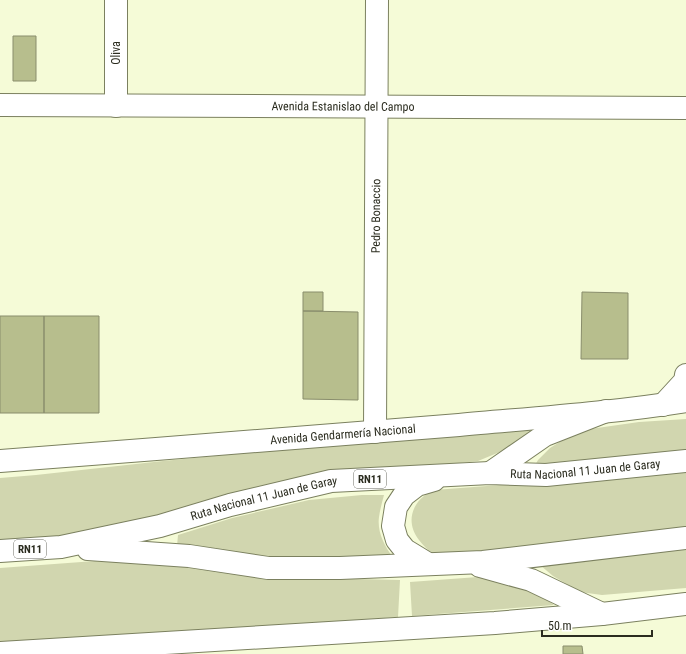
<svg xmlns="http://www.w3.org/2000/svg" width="686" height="654" viewBox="0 0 686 654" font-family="'Roboto Condensed',sans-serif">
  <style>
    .green { fill: #d1d6af }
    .building { fill: #b7be8d; stroke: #898d6c }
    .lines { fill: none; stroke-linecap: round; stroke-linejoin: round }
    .minor-casing { stroke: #7b805f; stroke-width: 24 }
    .major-casing { stroke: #7b805f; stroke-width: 24 }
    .highway-casing { stroke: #7b805f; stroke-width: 24 }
    .minor { stroke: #fff; stroke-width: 22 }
    .major { stroke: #fff; stroke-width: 22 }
    .highway { stroke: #fff; stroke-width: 22 }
    .labels { text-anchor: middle; stroke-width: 3; stroke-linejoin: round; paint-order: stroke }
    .shield { fill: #fff; stroke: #6b6b62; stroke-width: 1 }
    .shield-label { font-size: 11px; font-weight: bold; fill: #2b2c1f }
    .street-label { font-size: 12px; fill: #2b2c1f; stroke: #fff }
  </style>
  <rect width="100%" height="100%" fill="#f5fbd7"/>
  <!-- green -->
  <path class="green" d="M 686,419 L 686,459 L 534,467 L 538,460 L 550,448 L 566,438 L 583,430 L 639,422 Z
    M 536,425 L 531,433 L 514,446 L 478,461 L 407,469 L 152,522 L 0,548 L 0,478 L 36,475 L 163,461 Z
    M 686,469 L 686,534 L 445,556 C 441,555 436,554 433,553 C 427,550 423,545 419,540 C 404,521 413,499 434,490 L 654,473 Z
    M 362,495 L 384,495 C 382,502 380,510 379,517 C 377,531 384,545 392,556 L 314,560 L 265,556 L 177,546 L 178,535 L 232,518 L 309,500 Z
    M 686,549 L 686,588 L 602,595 L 580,592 L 553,576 L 540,565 L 564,561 L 609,558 Z
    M 95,561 L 191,565 L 274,577 L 400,580 L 398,617 L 0,645 L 0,568 Z
    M 478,577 C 487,579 497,579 506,581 C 523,586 539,594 554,605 L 412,616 L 410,582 Z"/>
  <!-- building -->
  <path class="building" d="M 13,36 L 36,36 L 36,81 L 13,81 Z
    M 303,292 L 323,292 L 323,311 L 303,311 Z
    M 582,292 L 628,293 L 628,359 L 581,359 Z
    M 303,311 L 358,312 L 358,400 L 303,399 Z
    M 0,316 L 44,316 L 44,413 L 0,413 Z
    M 44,316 L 99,316 L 99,413 L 44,413 Z
    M 563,646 L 582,646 L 583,654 L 563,654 Z"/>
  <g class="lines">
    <defs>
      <g id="minor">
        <path d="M 116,106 L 116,0"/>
        <path id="s1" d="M 375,432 L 377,0"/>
      </g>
      <g id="major">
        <path id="s2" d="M 0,105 L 686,108"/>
        <path d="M 663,405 L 685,381 L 686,375"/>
        <path id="s3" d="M 0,461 C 153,449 306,438 459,425 C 535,418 611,413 686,401"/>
        <path d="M 0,653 L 495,623 L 602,614 L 686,604"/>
      </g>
      <g id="highway">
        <path d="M 490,473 L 545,435 L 606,411"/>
        <path d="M 88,549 L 189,556 L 268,568 L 340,568 L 483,562 L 686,538"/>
        <path id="s4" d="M 0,551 L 61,547 L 160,526 L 230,505 L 331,481 L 490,473 L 546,475 L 686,461"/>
        <path d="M 428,564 L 405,550 L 397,540 L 393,526 L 396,507 L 404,495 L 417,485 L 434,480"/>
        <path d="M 480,566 L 531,580 L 602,614"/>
      </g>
    </defs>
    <!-- minor casing -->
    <use href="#minor" class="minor-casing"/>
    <!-- major casing -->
    <use href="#major" class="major-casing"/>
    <!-- highway casing -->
    <use href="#highway" class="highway-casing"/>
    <!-- minor -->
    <use href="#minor" class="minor"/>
    <!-- major -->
    <use href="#major" class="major"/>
    <!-- highway -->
    <use href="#highway" class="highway"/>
  </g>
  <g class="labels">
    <!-- shield labels -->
    <g class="shield">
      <rect x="354" y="470" width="32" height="18" rx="3"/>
      <rect x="14" y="540" width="32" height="18" rx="3"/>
    </g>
    <g class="shield-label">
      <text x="370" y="483">RN11</text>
      <text x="30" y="553">RN11</text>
    </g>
    <!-- street labels -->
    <g class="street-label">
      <text transform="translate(116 53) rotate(-90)" y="4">Oliva</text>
      <text dy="4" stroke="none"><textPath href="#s2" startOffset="343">Avenida Estanislao del Campo</textPath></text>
      <text dy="4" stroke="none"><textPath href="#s1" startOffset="216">Pedro Bonaccio</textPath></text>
      <text dy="4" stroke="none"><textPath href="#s3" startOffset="344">Avenida Gendarmería Nacional</textPath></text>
      <text dy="4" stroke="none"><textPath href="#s4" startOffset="594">Ruta Nacional 11 Juan de Garay</textPath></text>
      <text dy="4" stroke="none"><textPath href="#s4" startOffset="270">Ruta Nacional 11 Juan de Garay</textPath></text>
    </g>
  </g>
  <!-- scale -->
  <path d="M542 630v6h110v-6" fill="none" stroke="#2b2c1f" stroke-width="2"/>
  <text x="548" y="630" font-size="12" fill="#2b2c1f" stroke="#ffffff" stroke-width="3" paint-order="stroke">50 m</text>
</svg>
